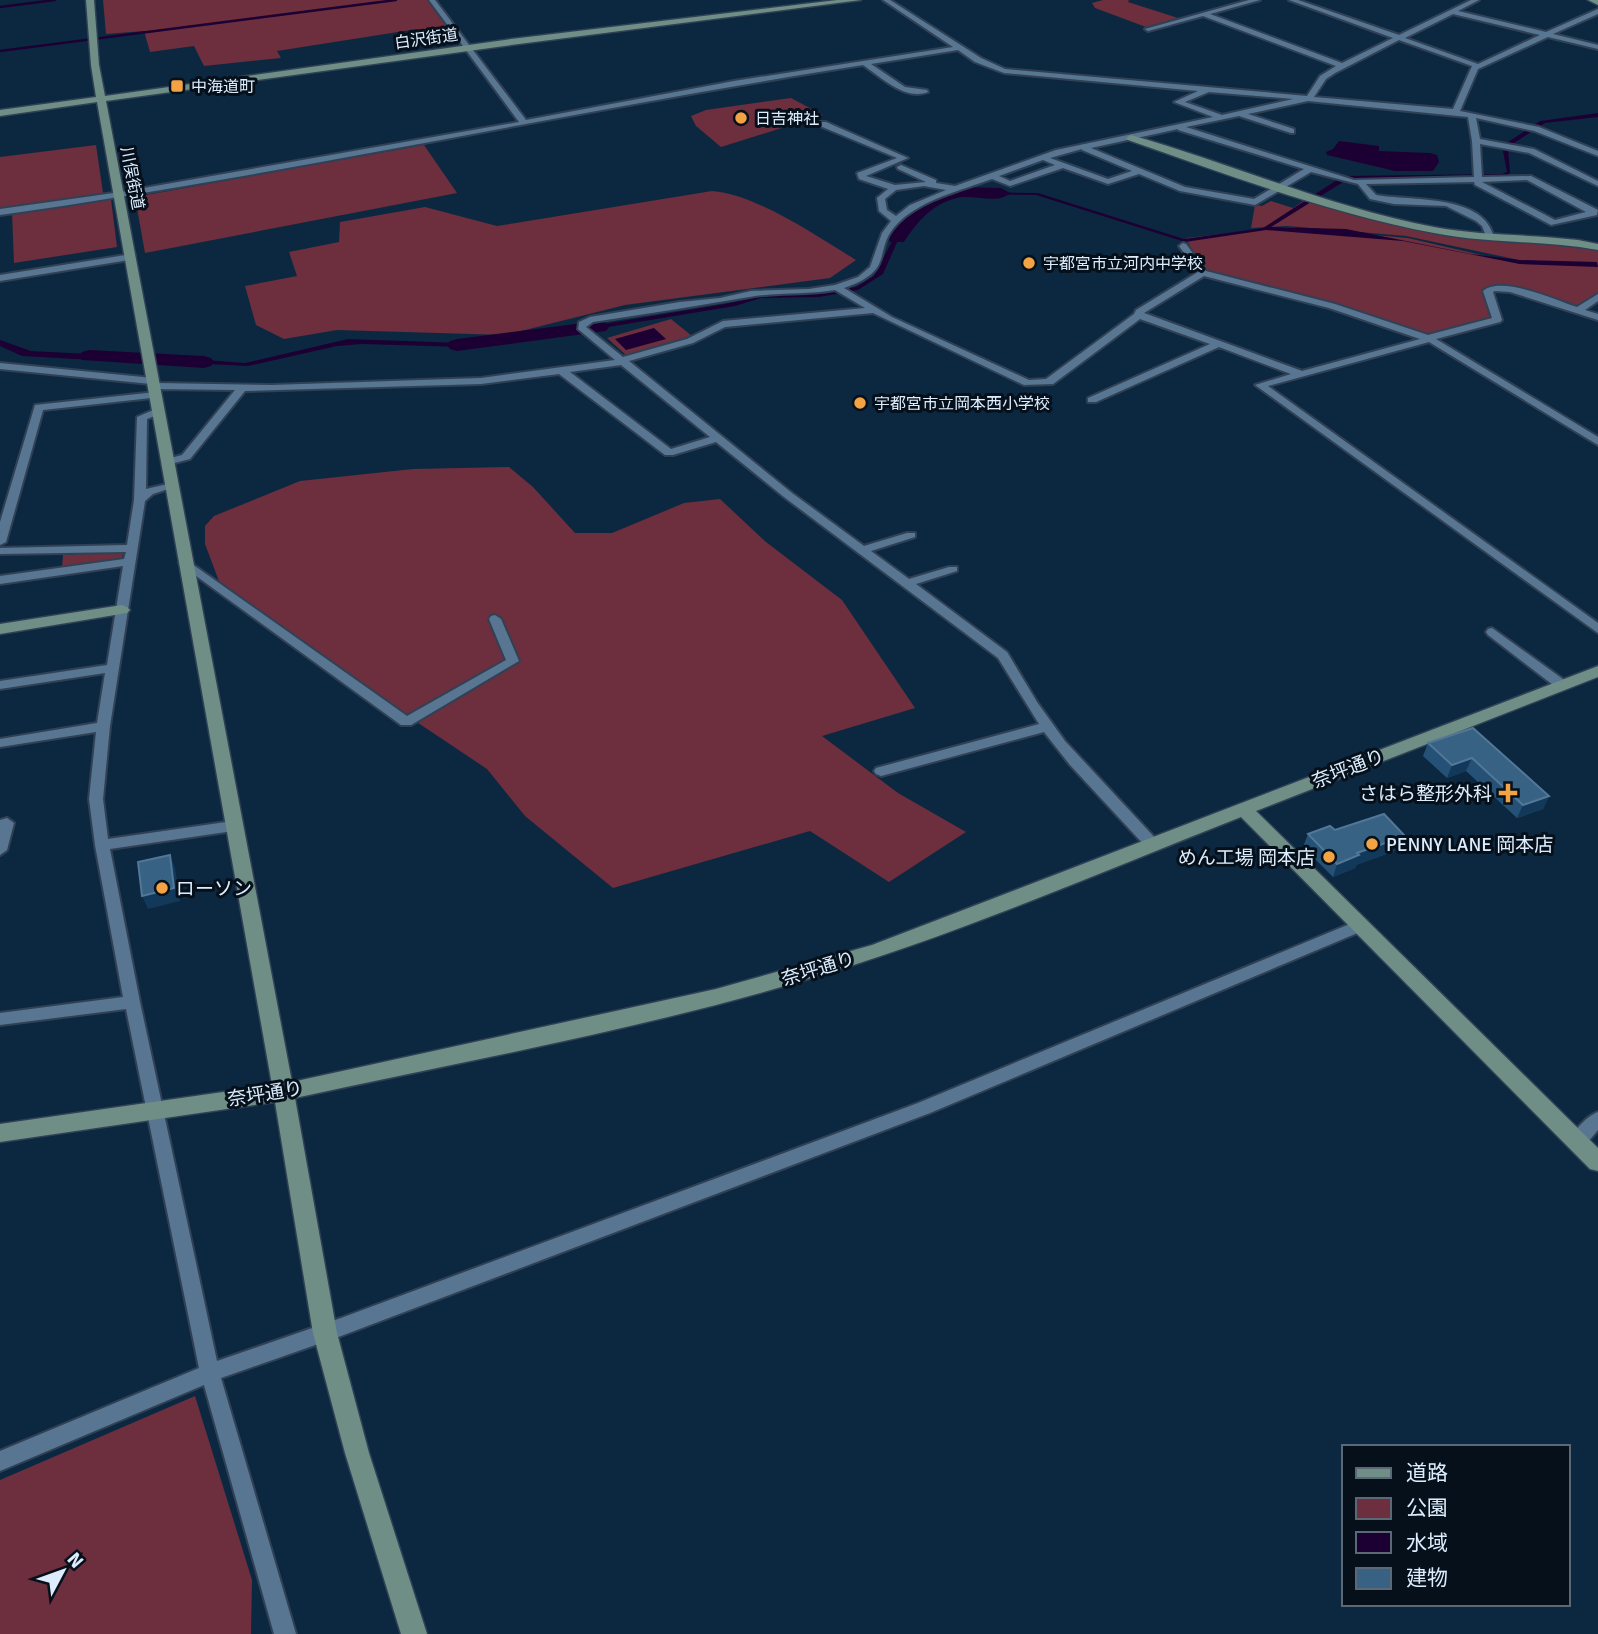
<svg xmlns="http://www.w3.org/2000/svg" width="1598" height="1634" viewBox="0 0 1598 1634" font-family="Signika,'Noto Sans JP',sans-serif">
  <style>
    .green { fill: #6d2e3e }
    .water { fill: #1d0033 }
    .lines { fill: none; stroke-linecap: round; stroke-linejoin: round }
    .stream { stroke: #1d0033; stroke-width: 2.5 }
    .river { fill: #1d0033; fill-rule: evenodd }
    .street-casing { stroke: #314155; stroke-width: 4 }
    .secondary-casing { stroke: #314155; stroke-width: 3 }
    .street { fill: #587692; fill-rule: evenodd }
    .secondary { fill: #6e8e86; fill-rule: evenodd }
    .wall { fill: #245175 }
    .shaded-wall { fill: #12395a }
    .building { fill: #386284; stroke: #527797; stroke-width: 2 }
    .poi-dot { fill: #f4a344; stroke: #05101b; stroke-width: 2.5 }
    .labels { text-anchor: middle; stroke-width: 6; stroke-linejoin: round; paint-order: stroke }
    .far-street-label { font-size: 16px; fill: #ddedfd; stroke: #05101b }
    .far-poi-label { font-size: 16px; fill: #ddedfd; stroke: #05101b; text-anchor: start }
    .street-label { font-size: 19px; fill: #ddedfd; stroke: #05101b }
    .poi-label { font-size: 19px; fill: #ddedfd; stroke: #05101b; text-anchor: end }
  </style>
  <rect width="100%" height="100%" fill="#0c2840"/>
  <!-- green -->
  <path class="green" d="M 103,0 L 427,0 L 456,33 L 422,37 L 417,29 L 277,51 L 281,58 L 204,66 L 194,46 L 150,52 L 144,31 L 106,34 Z
    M 1103,0 L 1129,0 L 1128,2 L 1178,18 L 1146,27 L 1095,8 L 1092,3 Z
    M 791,98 L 823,115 L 721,147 L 696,126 L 691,116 L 706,110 Z
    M 96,145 L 103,193 L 0,208 L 0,157 Z
    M 424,145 L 457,193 L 145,253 L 135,197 Z
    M 712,191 C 756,194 818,237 856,260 L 830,278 L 625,305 L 505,335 L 337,330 L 284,339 L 256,325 L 245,286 L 297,276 L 289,252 L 339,242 L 340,222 L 425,207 L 497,226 Z
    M 111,199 L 117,247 L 14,263 L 12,212 Z
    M 1306,199 L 1433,233 L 1562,244 L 1598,251 L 1598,297 L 1579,310 L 1511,289 L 1488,291 L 1497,320 L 1432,337 L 1332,306 L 1203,273 L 1186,238 L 1286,227 L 1408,238 L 1520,264 L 1519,260 L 1406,236 L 1287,226 L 1251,228 L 1255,205 L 1262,206 L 1271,201 L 1293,208 Z
    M 671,319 L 692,336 L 626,355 L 607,338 Z
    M 509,467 L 533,487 L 575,533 L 612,533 L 684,503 L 720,499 L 766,542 L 842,600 L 915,708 L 822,736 L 898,793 L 966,832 L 889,882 L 810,831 L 613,888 L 525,816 L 487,769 L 327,662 L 220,584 L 205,544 L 205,526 L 214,516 L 300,481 L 413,469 Z
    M 116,551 L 123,554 L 122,558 L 115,561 L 62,568 L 63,555 Z
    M 195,1396 L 252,1580 L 251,1634 L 0,1634 L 0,1480 Z"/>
  <!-- water -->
  <path class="water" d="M 1598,113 L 1598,117 L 1545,123 L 1508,147 L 1510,173 L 1506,176 L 1348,179 L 1271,227 L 1346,229 L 1471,254 L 1520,260 L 1597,262 L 1598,267 L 1520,264 L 1403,241 L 1266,230 L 1185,242 L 1036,195 L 963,194 L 921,212 L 903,229 L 883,274 L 858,290 L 819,297 L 761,298 L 735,306 L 560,335 L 561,331 L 725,304 L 767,295 L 804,294 L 856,287 L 874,276 L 900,226 L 916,212 L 963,192 L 1038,193 L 1184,239 L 1263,228 L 1343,176 L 1502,174 L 1507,172 L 1502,146 L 1540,121 Z
    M 1339,141 L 1379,146 L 1379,151 L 1430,153 L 1437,155 L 1439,162 L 1433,171 L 1395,171 L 1327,155 L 1326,152 L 1333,149 Z
    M 654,328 L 666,339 L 626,350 L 615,339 Z
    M 496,337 L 498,342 L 463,347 L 362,344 L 337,346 L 248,366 L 165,362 L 166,357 L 245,363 L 348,339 L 462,343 Z
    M 0,340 L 31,351 L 128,356 L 129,362 L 22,356 L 0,346 Z"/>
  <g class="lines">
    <!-- stream -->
    <path class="stream" d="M 0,7 L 55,0
      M 0,51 L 396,0"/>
    <!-- river -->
    <path class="river" d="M 962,187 L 1001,188 L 1010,193 C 999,205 972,194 957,198 C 932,204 917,222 904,242 L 890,242 L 888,238 C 903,208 930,193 962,187 Z
      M 599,321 L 606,323 L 609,327 L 606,331 L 457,351 L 450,349 L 447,345 L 450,341 L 457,339 Z
      M 89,350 L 204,356 L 211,358 L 214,362 L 211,366 L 204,368 L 82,360 L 79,356 L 82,352 Z"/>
    <defs>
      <path id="street" d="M 429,0 L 435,0 L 526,120 L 734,81 L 953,47 L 883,0 L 890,0 L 981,58 L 1005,69 L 1307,96 L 1320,76 L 1336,66 L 1203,16 L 1148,31 L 1145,29 L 1249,0 L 1260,0 L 1210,14 L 1342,63 L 1393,38 L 1289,0 L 1298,0 L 1399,35 L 1471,0 L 1479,0 L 1458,11 L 1546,32 L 1598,9 L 1598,14 L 1553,34 L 1598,45 L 1598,49 L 1548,37 L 1478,69 L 1460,111 L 1539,127 L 1598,151 L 1598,156 L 1534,131 L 1476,118 L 1480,139 L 1534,149 L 1598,181 L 1598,186 L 1529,153 L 1480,144 L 1482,177 L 1531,176 L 1598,210 L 1597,215 L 1551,225 L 1475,185 L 1474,182 L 1366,184 L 1376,195 C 1410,201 1480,194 1493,234 L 1489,237 L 1486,236 L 1482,226 L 1476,221 L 1446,206 L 1394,204 L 1370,199 L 1358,184 L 1311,172 L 1255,205 L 1180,191 L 1139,174 L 1108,184 L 1063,168 L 1010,186 L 992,179 C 962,190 923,199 899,222 C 870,250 899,269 844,288 L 892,317 L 1029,380 L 1046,379 L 1134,314 L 1136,310 L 1198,272 L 1179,246 L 1183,243 L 1186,244 L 1206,271 L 1335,304 L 1428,335 L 1492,318 L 1483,291 C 1501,275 1555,300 1577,307 L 1598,294 L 1598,301 L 1585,310 L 1598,314 L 1598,320 L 1510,292 L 1495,291 L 1493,292 L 1502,320 L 1500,322 L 1436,339 L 1598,437 L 1598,445 L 1429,342 L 1268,386 L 1598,623 L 1598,633 L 1255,385 L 1291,374 L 1219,347 L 1096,402 L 1088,402 L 1088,398 L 1210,344 L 1140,319 L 1053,384 L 1024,385 L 873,313 L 725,327 L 693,343 L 629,361 L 792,493 L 864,546 L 907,533 L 915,533 L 915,537 L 871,551 L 909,579 L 949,567 L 957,567 L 957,571 L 916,584 L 1007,652 L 1037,702 L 1065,741 L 1157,840 L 1159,844 L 1152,849 L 1147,848 L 1070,765 L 1044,732 L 881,776 L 876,774 L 874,771 L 876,768 L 1039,724 L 998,658 L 784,497 L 716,442 L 673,455 L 665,455 L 559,374 L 481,384 L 245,391 L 190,459 L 167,465 L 162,462 L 163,460 L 182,455 L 235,390 L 154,389 L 149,386 L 151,384 L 0,369 L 0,363 L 153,378 L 157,379 L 157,383 L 272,385 L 481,378 L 615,360 L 578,329 L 579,322 L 590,317 L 680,302 L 720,298 L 751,291 L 809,289 L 835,285 L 858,277 L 870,267 L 882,233 L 891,221 L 879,211 L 877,198 L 888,189 L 859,179 L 857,173 L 897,158 L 820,126 L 820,122 L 826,122 L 908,158 L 866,176 L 895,185 L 926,182 L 898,169 L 897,167 L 901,165 L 936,180 L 936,183 L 955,186 L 1056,150 L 1213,117 L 1174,102 L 1198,91 L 1004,73 L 975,62 L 958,50 L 871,64 L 905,87 L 927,90 L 928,92 C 905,101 881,77 863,65 C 575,110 289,174 0,215 L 0,209 L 121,192 L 519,122 ZM 1453,14 L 1540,35 L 1478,64 L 1405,38 ZM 1399,40 L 1472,66 L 1453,109 L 1314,97 L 1326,79 L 1335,73 ZM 1209,92 L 1293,99 L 1222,115 L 1185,102 ZM 1308,101 L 1468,117 L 1472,141 L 1474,177 L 1354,180 L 1186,127 L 1239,116 L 1291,133 L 1294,133 L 1294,129 L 1248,114 ZM 1178,129 L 1178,130 L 1304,169 L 1254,199 L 1185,187 L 1091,148 ZM 1082,149 L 1082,150 L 1132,171 L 1108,179 L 1050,158 ZM 1043,160 L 1055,165 L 1010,181 L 999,176 ZM 1527,180 L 1586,212 L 1555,220 L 1482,182 ZM 924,186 L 946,190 L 910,205 L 896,216 L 887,210 L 885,199 L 896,190 ZM 1204,276 L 1329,308 L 1420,339 L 1302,371 L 1144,313 ZM 835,290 L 865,308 L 723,321 L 687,339 L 623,357 L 586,327 L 593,322 C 645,314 697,306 749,297 C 777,292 806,295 835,290 ZM 621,365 L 710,437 L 671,449 L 570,372 Z
        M 132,254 L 135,255 L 135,259 L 0,281 L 0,275 Z
        M 156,392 L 161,395 L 160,397 L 43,410 L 6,542 L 0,545 L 0,522 L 35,405 Z
        M 158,408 L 162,409 L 162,413 L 147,419 L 146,489 L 172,483 L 177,486 L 153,494 L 145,501 L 110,726 L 103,799 L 108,839 L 233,821 L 240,826 L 233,831 L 110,849 L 140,1002 L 217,1361 L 341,1318 L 918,1103 L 1357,921 L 1367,921 L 1369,925 L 1367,929 L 930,1113 L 341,1336 L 221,1378 L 296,1634 L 274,1634 L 204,1385 L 0,1471 L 0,1451 L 199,1368 L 126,1009 L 0,1025 L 0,1013 L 123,997 L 95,845 L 89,799 L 96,732 L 0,747 L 0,739 L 97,723 L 105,673 L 0,689 L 0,681 L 107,665 L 123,566 L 0,584 L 0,576 L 124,559 L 126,552 L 0,554 L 0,548 L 127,545 L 134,500 L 137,417 Z
        M 185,559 L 407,716 L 506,660 L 489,619 L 491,616 L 495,615 L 501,619 L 519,661 L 411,725 L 401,725 L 181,565 L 179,563 Z
        M 1492,628 L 1567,682 L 1568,685 L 1567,688 L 1557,688 L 1488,635 L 1486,632 L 1488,629 Z
        M 7,818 L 14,823 L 7,850 L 0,855 L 0,820 Z
        M 1598,1112 L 1598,1130 C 1590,1139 1583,1151 1571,1146 L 1569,1141 C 1574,1130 1587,1116 1598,1112 Z"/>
      <path id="secondary" d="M 86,0 L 94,0 L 99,65 L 105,96 L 511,39 L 837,0 L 861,0 L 511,45 L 106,101 L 292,1082 L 716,989 L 872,945 L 1598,666 L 1598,677 L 1256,811 L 1598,1148 L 1598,1171 L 1590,1169 L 1241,817 C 1094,875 947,939 795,983 C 632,1031 461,1062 295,1098 L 337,1333 L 369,1453 L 427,1634 L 401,1634 L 345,1453 L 313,1333 L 275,1102 L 0,1142 L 0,1124 L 272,1085 L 97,102 L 0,116 L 0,110 L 96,97 L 91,65 Z
        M 1588,0 L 1598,0 L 1598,5 Z
        M 1131,135 C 1233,164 1329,207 1434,227 C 1481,236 1530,234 1578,240 L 1598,244 L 1598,250 C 1544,240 1488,244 1434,233 C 1329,213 1228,175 1128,140 L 1126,138 Z
        M 122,605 L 127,607 L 130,610 L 127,613 L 0,634 L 0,624 Z"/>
    </defs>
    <!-- street casing -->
    <use href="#street" class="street-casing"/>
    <!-- secondary casing -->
    <use href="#secondary" class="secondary-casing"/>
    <!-- street -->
    <use href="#street" class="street"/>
    <!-- secondary -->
    <use href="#secondary" class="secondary"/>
  </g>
  <!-- wall -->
  <path class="wall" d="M 1473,728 L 1549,796 L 1543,809 L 1517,818 L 1466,771 L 1447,778 L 1423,756 L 1428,743 Z
    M 1335,830 L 1405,836 L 1400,849 L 1356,865 L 1355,868 L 1333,877 L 1303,847 L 1308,834 Z"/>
  <!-- shaded-wall -->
  <path class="shaded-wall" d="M 1472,758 L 1466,771 L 1447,778 L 1452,765 Z
    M 1549,796 L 1543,809 L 1517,818 L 1523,805 Z
    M 1405,836 L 1400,849 L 1356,865 L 1355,868 L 1333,877 L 1337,864 L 1357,853 Z
    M 170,855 L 175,868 L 180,901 L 148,909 L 142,896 Z"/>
  <!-- building -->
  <path class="building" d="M 1473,728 L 1549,796 L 1523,805 L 1472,758 L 1452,765 L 1428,743 Z
    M 1384,814 L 1405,836 L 1357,853 L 1359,855 L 1337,864 L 1308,834 L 1330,826 L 1335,830 Z
    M 170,855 L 174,888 L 142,896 L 138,862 Z"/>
  <!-- markers -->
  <g class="poi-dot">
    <rect x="170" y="79" width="14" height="14" rx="3.5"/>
    <circle cx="741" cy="118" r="7"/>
    <circle cx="1029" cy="263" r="7"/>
    <circle cx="860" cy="403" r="7"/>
    <path d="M1504.5 782.5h7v7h7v7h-7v7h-7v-7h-7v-7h7z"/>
    <circle cx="1372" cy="844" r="7"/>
    <circle cx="1329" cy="857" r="7"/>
    <circle cx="162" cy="888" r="7"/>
  </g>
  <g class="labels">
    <!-- far-street labels -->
    <g class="far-street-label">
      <text transform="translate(426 38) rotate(-8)" y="6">白沢街道</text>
      <text transform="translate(133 178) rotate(79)" y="6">川俣街道</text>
    </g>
    <!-- far-poi labels -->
    <g class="far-poi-label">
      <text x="191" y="92">中海道町</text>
      <text x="755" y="124">日吉神社</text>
      <text x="1043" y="269">宇都宮市立河内中学校</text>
      <text x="874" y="409">宇都宮市立岡本西小学校</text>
    </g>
    <!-- street labels -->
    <g class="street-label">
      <text transform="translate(1348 768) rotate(-21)" y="7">奈坪通り</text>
      <text transform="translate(818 968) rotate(-17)" y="7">奈坪通り</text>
      <text transform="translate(265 1093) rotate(-9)" y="7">奈坪通り</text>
    </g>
    <!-- poi labels -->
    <g class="poi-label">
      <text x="1492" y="800">さはら整形外科</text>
      <text x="1386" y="851" text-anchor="start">PENNY LANE 岡本店</text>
      <text x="1315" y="864">めん工場 岡本店</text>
      <text x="176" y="895" text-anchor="start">ローソン</text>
    </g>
  </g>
  <!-- legend -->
  <rect x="1342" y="1445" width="228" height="161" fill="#05101b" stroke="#5b6875" stroke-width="2"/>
  <rect x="1356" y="1468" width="35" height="10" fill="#6e8e86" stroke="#5b6875" stroke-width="2"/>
  <text x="1406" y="1480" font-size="21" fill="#ddedfd">道路</text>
  <rect x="1356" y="1498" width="35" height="21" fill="#6d2e3e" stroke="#5b6875" stroke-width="2"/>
  <text x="1406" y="1515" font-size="21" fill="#ddedfd">公園</text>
  <rect x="1356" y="1532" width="35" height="21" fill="#1d0033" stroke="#5b6875" stroke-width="2"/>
  <text x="1406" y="1550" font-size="21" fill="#ddedfd">水域</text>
  <rect x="1356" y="1568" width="35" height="21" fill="#386284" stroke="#5b6875" stroke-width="2"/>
  <text x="1406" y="1585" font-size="21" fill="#ddedfd">建物</text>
  <!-- north arrow -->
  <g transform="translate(63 1571) rotate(49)" stroke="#05101b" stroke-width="5" paint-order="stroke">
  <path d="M0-5L12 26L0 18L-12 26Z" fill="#ddedfd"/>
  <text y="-10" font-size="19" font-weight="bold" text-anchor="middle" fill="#ddedfd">N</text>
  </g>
</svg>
